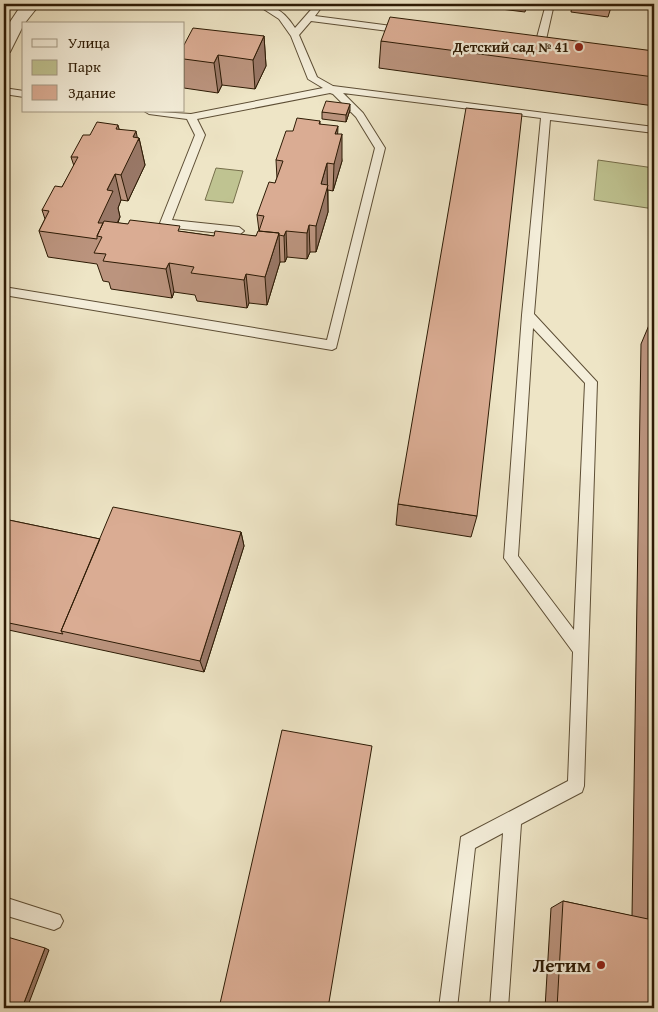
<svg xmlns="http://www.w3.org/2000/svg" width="658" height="1012" viewBox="0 0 658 1012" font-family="'Gentium Book Plus',serif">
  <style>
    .green { fill: #bfc391; stroke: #766f4b }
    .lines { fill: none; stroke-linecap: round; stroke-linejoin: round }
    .service-casing { stroke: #5d4e35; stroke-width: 2 }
    .minor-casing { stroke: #5d4e35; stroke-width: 2 }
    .service { fill: #f4eeda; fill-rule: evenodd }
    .minor { fill: #f4eeda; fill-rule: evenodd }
    .wall { fill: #bb947e; stroke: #2d1b05 }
    .shaded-wall { fill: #997867; stroke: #2d1b05 }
    .building { fill: #daac93; stroke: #2d1b05 }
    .poi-dot { fill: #8f2418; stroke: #f4eeda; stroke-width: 2 }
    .labels { text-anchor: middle; stroke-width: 4.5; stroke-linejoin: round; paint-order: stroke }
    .far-poi-label { font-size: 14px; font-weight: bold; fill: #2d1b05; stroke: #f4eeda; text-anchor: end }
    .near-poi-label { font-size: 19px; font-weight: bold; fill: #2d1b05; stroke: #f4eeda; text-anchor: end }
  </style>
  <rect width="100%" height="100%" fill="#eee5c6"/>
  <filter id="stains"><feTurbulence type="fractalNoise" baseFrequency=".004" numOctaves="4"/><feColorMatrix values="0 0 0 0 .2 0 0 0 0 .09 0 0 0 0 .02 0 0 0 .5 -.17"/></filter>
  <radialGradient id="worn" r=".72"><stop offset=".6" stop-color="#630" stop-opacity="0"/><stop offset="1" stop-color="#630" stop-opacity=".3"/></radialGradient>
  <!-- green -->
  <path class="green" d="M 598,160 L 654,168 L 654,209 L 594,200 Z
    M 216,168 L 243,171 L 233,203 L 205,200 Z"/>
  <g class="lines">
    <defs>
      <path id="service" d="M 241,4 C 267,4 280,4 295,28 L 316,4 L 324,4 L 315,16 L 407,28 L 408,30 L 404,33 L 311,21 L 299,35 L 317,77 L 333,86 L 654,127 L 654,133 L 550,120 L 534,314 L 597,382 L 584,786 L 582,792 L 521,824 L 508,1008 L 490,1008 L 503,833 L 475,848 L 457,1008 L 439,1008 L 461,837 L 568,781 L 573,652 L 504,558 L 522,315 L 541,118 L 343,93 L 363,113 L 385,148 L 336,348 L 332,350 L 4,295 L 4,287 L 327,340 L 375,148 L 356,117 L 333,94 L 330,93 L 197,119 L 205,135 L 172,220 L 239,227 L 244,231 L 239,235 L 165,227 L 160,223 L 195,135 L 187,119 L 149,114 L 144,111 L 191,114 L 323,88 L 308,79 L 291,36 L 279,19 L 262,8 L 245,7 ZM 533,328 L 585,383 L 574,630 L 518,556 Z
        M 546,4 L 554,4 L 545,44 L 540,47 L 527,46 L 527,42 L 536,41 Z
        M 4,88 L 24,91 L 24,97 L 4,94 Z
        M 4,897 L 60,915 L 63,921 L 60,927 L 54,930 L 4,915 Z"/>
      <path id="minor" d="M 22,4 L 40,4 L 24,24 L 10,52 L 4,53 L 4,31 Z"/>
    </defs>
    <!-- service casing -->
    <use href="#service" class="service-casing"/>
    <!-- minor casing -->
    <use href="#minor" class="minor-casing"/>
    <!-- service -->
    <use href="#service" class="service"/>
    <!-- minor -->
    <use href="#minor" class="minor"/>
  </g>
  <!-- wall -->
  <path class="wall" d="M 486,4 L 527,4 L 525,12 L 485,7 Z
    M 572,4 L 612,4 L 608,17 L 571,12 Z
    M 264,36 L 266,66 L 255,89 L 222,85 L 218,93 L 184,88 L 184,45 Z
    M 381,41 L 654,51 L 654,106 L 379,68 Z
    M 350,110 L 346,122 L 322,119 L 322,112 Z
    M 320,121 L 320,124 L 338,134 L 342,161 L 333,191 L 328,190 L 328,212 L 316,252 L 310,252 L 307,259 L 287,257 L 285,262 L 280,262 L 267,305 L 249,303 L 247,308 L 197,301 L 195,295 L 174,292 L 172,298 L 111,289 L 109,282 L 103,281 L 97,264 L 48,257 L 39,231 L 45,219 L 42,210 L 62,187 L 74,166 L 71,157 L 90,135 L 118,125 L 119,129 L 137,138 L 139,138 L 145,165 L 128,201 L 121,200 L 118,208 L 120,217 L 118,223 L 214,236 L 256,236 L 259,231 L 257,215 L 275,183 L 277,178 L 276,160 L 293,131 Z
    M 652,318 L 654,1008 L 545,1008 L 551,908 L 563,901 L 632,916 L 641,344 Z
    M 398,504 L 477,516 L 471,537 L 396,525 Z
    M 4,519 L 100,539 L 241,532 L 244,546 L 204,672 L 4,629 Z"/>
  <!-- shaded-wall -->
  <path class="shaded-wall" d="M 264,36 L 266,66 L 255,89 L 253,60 Z
    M 218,55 L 222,85 L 218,93 L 214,63 Z
    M 350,104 L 350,110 L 346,122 L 346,115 Z
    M 338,126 L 337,150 L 342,134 L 342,161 L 333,191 L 334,164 L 335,134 Z
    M 136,131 L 138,141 L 139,138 L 145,165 L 128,201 L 121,175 L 133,137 Z
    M 327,163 L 328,212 L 316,252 L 316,226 L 321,184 Z
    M 115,174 L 121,200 L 118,208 L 120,217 L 109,240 L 98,223 L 107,190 Z
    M 309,225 L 310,252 L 307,259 L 307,233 Z
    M 286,231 L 287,257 L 285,262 L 284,236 Z
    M 279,233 L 280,262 L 267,305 L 265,277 Z
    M 169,263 L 174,292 L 172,298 L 166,269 Z
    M 246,274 L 249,303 L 247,308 L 244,280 Z
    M 241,532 L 244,546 L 204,672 L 200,661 Z
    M 45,948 L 49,950 L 27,1008 L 22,1008 Z"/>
  <!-- building -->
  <path class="building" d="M 390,17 L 654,51 L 654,77 L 381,41 Z
    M 193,28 L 264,36 L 253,60 L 218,55 L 214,63 L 184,59 L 184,45 Z
    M 326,101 L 350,104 L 346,115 L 322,112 Z
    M 466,108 L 522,114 L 477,516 L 398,504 Z
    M 297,118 L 320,121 L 319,124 L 338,126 L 335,134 L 342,134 L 334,164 L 327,163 L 321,184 L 328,185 L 316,226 L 309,225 L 307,233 L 286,231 L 284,236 L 279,235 L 279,233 L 259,231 L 264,216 L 257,215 L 269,182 L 275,183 L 283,161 L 276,160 L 286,131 L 293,131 Z
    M 97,122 L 118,125 L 116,129 L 136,131 L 133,137 L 139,138 L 121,175 L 115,174 L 107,190 L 113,191 L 98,223 L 103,223 L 97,236 L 97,239 L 39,231 L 49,211 L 42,210 L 55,186 L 62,187 L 78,157 L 71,157 L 83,135 L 90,135 Z
    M 130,220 L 180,226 L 178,231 L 214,236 L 215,231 L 256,236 L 258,231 L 279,233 L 265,277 L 246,274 L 244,280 L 191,273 L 194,267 L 169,263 L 166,269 L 103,261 L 106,254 L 94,253 L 102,237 L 97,236 L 104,221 L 128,224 Z
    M 652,318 L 654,319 L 654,1008 L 557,1008 L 563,901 L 648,919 Z
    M 113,507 L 241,532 L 200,661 L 61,631 Z
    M 4,519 L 100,539 L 61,631 L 63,634 L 4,622 Z
    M 282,730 L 372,746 L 328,1008 L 219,1008 Z
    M 4,936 L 45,948 L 22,1008 L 4,1008 Z"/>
  <!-- markers -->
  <g class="poi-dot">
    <circle cx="579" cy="47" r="5"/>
    <circle cx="601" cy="965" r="5"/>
  </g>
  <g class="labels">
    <!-- far-poi labels -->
    <g class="far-poi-label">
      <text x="569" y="52">Детский сад № 41</text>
    </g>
    <!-- near-poi labels -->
    <g class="near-poi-label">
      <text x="591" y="972">Летим</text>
    </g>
  </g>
  <!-- margin -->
  <rect width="658" height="1012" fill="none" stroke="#eee5c6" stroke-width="20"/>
  <rect x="5" y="5" width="648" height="1002" fill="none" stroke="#2d1b05" stroke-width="2.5"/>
  <rect x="10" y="10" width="638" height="992" fill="none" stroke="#2d1b05"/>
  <!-- legend -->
  <rect x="22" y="22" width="162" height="90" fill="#f4eeda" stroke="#a49a85"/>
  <rect x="32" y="39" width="25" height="8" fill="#f4eeda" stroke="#a49a85"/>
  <text x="68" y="48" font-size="15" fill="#2d1b05">Улица</text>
  <rect x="32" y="60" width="25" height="15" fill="#bfc391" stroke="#a49a85"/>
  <text x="68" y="72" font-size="15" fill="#2d1b05">Парк</text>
  <rect x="32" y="85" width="25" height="15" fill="#daac93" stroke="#a49a85"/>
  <text x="68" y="98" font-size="15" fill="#2d1b05">Здание</text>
  <rect width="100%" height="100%" filter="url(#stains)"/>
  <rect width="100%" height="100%" fill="url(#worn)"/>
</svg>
